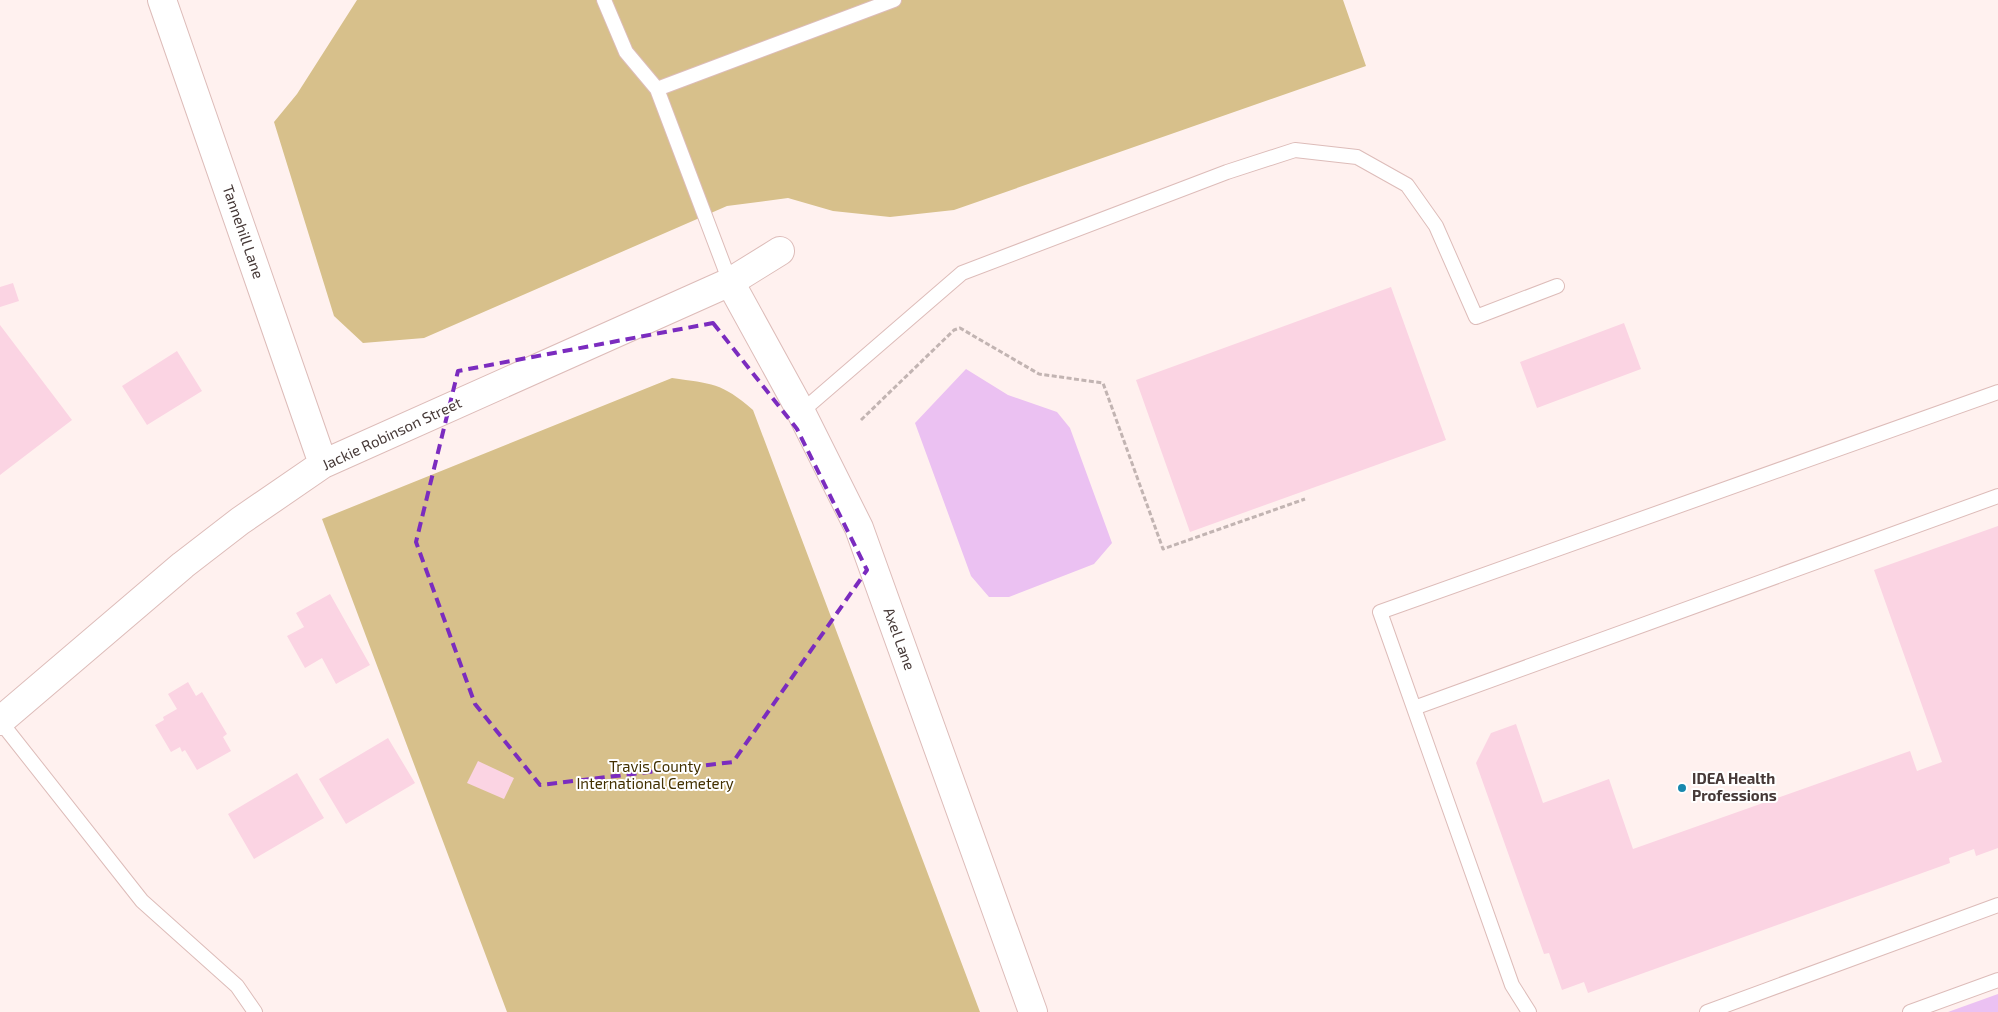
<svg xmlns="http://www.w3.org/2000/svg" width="1998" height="1012" viewBox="0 0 1998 1012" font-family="'Exo 2',sans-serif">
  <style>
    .green { fill: #d7c08b }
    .water { fill: #ebc1f2 }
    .building { fill: #fbd4e3 }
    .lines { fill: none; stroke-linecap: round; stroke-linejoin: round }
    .lane-casing { stroke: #ddbcb9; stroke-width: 16 }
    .street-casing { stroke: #ddbcb9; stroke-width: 30 }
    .path { stroke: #c2b4b2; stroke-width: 3; stroke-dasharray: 5 2.5; stroke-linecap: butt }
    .lane { stroke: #fff; stroke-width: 14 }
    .street { stroke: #fff; stroke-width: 28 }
    .marked { fill: none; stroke: #7b2cbf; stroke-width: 4; stroke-dasharray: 10 6; stroke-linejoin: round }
    .poi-dot { fill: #1888ae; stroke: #fff; stroke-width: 2 }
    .labels { text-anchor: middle; stroke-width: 4; stroke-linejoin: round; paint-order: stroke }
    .street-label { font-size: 15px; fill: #463937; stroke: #fff }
    .park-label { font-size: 15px; fill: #423000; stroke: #fff }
    .poi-label { font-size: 15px; font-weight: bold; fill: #463937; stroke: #fff; text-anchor: start }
  </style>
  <rect width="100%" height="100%" fill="#fff1ef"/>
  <!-- green -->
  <path class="green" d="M 357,0 L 1343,0 L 1366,66 L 954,210 L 890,217 L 833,211 L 788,198 L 727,206 L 424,338 L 363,343 L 334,316 L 274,122 L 297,94 Z
    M 672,378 C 712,384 721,382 753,410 L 980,1012 L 507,1012 L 322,519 Z"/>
  <!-- water -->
  <path class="water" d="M 966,369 L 1008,395 L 1057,412 L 1070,428 L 1112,543 L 1094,564 L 1009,597 L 989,597 L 971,576 L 915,423 Z
    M 1998,994 L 1998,1012 L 1948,1012 Z"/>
  <!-- building -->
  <path class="building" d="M 13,283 L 19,301 L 0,307 L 0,287 Z
    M 1391,287 L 1446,440 L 1190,532 L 1136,380 Z
    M 1624,323 L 1641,369 L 1537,408 L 1520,362 Z
    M 0,325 L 72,420 L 0,475 Z
    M 177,351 L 202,391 L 147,425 L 122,386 Z
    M 1998,526 L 1998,848 L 1976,856 L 1974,849 L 1949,858 L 1950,863 L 1588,993 L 1584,982 L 1562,990 L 1549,953 L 1544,954 L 1476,763 L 1491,733 L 1516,724 L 1543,803 L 1609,779 L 1633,849 L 1910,751 L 1917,771 L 1942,762 L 1874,570 Z
    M 330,594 L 370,665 L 336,684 L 322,658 L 305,668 L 287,636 L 304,627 L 296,613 Z
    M 188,682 L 196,696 L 202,692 L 227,734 L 223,737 L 231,751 L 197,770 L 185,750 L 182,752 L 180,747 L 171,752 L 155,725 L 164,720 L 163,717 L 177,709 L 168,694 Z
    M 388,738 L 415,783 L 346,824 L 319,779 Z
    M 478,761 L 514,778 L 504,799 L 467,783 Z
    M 297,773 L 324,818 L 254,859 L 228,814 Z"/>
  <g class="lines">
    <defs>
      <path id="lane" d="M 604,0 L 626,52 L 657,89 L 730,282
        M 657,89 L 894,0
        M 801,412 L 962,273 L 1227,172 L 1295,150 L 1357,157 L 1407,185 L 1436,226 L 1476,317 L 1557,286
        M 1414,708 L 1998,496
        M 0,721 L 142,901 L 237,986 L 255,1012
        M 1529,1012 L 1512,985 L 1380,612 L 1998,392
        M 1707,1012 L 1998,905
        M 1910,1012 L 1998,980"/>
      <path id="street" d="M 162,0 L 323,464
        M 730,282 L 797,404 L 859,528 L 1033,1012
        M 0,721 L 183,565 L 240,521 L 323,464 L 730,282 L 780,251"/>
    </defs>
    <!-- lane casing -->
    <use href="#lane" class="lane-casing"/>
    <!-- street casing -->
    <use href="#street" class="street-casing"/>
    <!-- path -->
    <path class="path" d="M 861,420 L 954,330 L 960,328 L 1039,374 L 1103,383 L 1163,549 L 1305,499"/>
    <!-- lane -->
    <use href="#lane" class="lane"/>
    <!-- street -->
    <use href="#street" class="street"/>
  </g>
  <!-- marked area -->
  <path class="marked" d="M 713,323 L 797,429 L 867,570 L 733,762 L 540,785 L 475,704 L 416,542 L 458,371 Z"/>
  <!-- markers -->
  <circle class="poi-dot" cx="1682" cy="788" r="5"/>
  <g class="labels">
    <!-- street labels -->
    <g class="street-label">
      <text transform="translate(243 232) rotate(71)" y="5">Tannehill Lane</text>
      <text transform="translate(392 434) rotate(-25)" y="5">Jackie Robinson Street</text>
      <text transform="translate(899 639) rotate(70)" y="5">Axel Lane</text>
    </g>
    <!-- park labels -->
    <g class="park-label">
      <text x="655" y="772">Travis County<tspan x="655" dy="17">International Cemetery</tspan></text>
    </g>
    <!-- poi labels -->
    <g class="poi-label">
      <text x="1692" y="784">IDEA Health<tspan x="1692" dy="17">Professions</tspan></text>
    </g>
  </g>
</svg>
